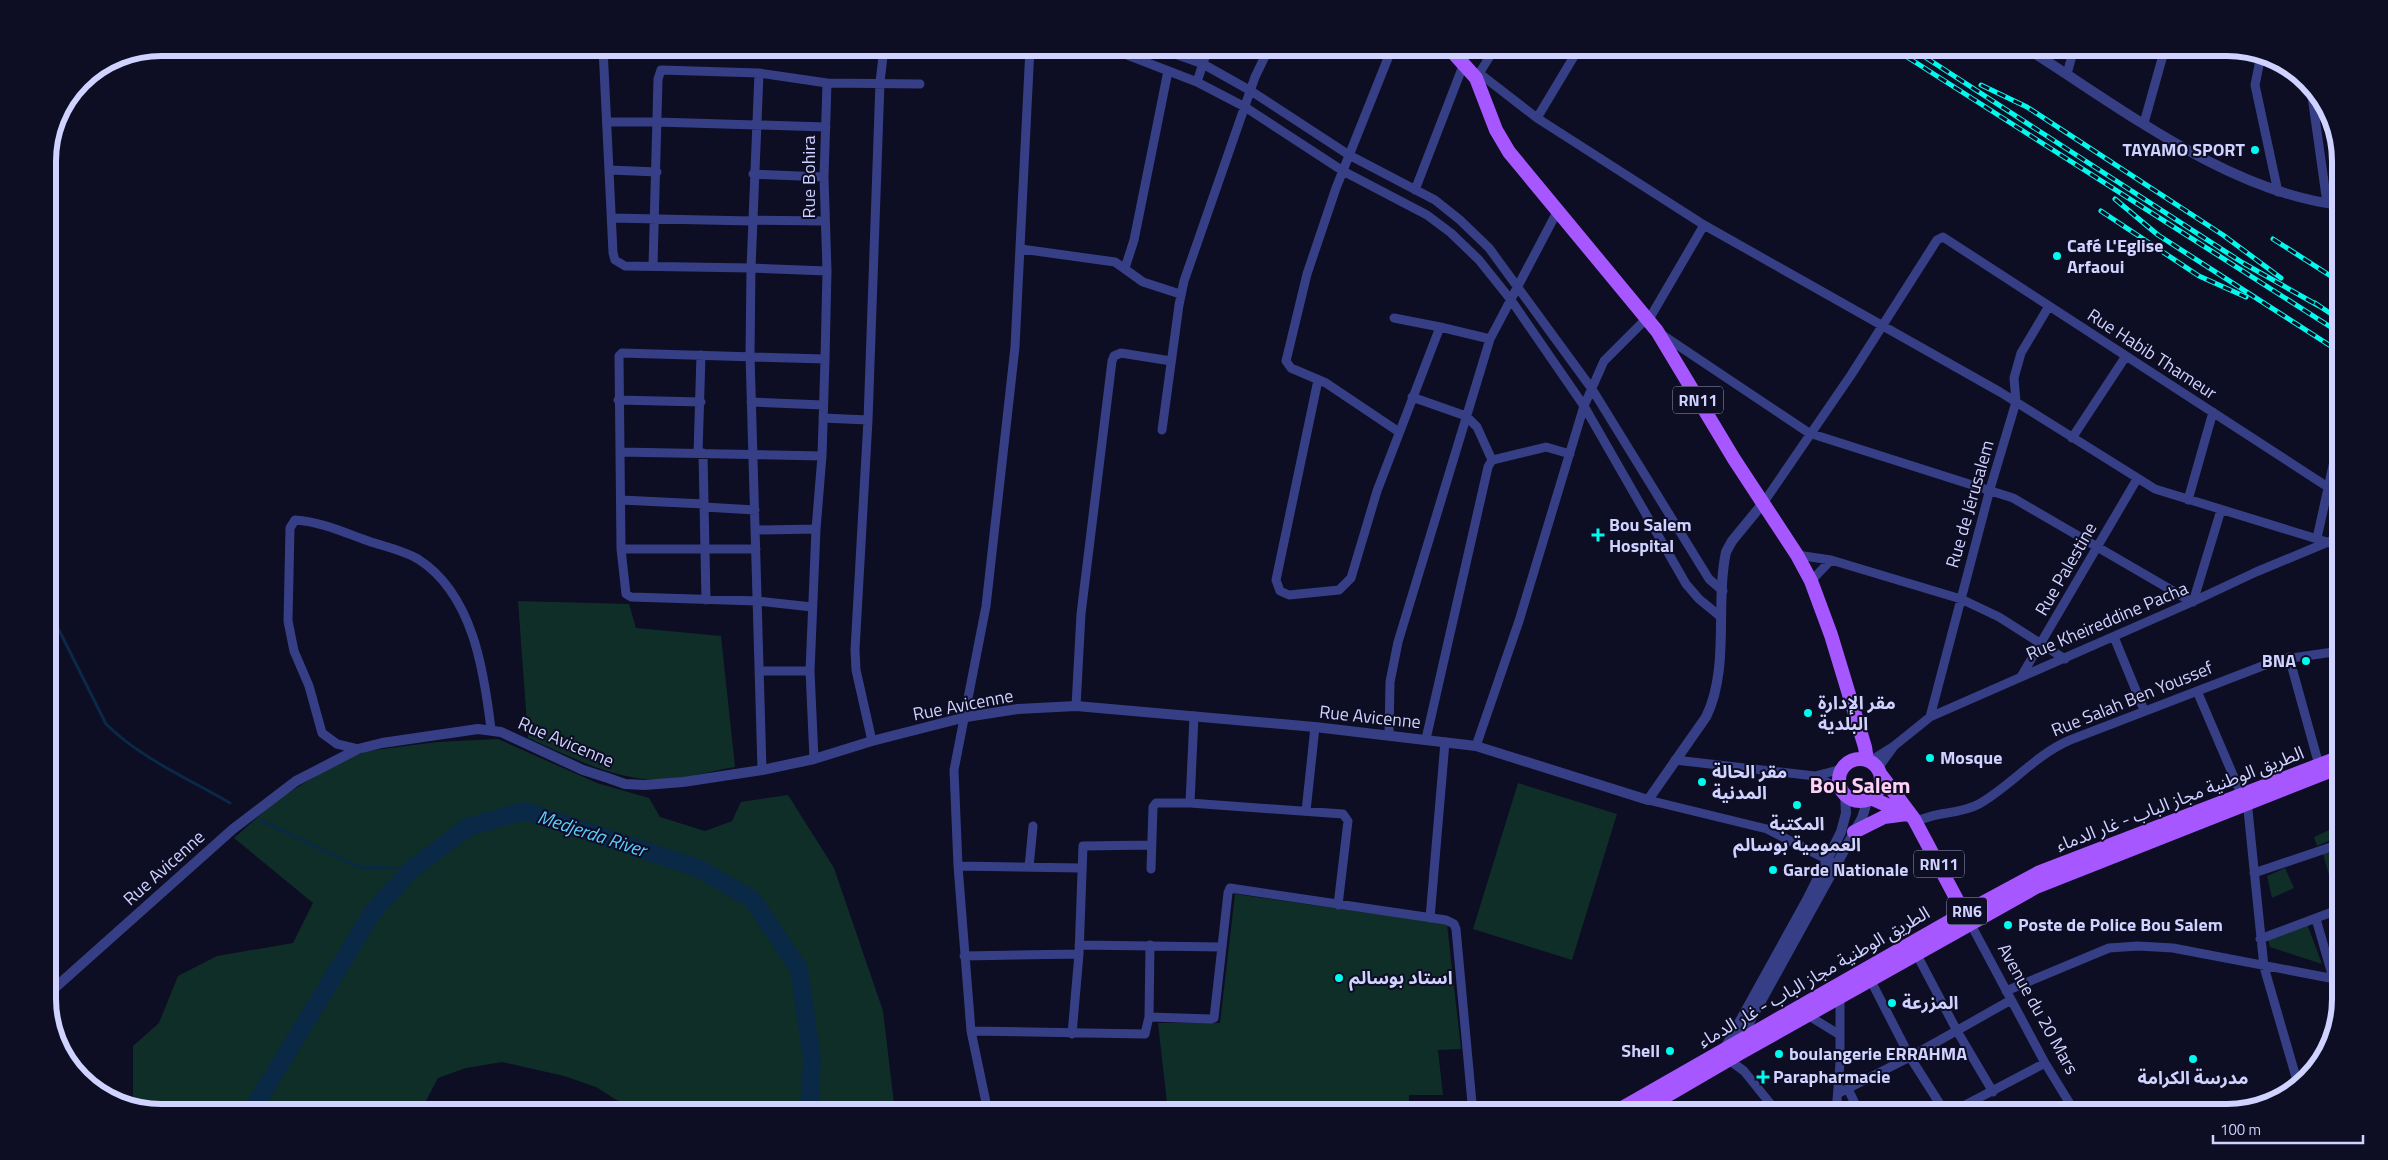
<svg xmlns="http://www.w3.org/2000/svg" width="2388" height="1160" viewBox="0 0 2388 1160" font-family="'Titillium Web','Noto Sans Arabic',sans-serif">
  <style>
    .green { fill: #102e28 }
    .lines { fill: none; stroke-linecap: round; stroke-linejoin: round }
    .stream { stroke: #092947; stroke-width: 3 }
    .river { stroke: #092947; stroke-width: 18 }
    .minor { stroke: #363f85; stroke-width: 9 }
    .tertiary { stroke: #363f85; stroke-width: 10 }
    .primary { stroke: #a757ff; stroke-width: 14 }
    .rail-casing { stroke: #00fbee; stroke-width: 5 }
    .rail { stroke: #0d0d24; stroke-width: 3; stroke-dasharray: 9; stroke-linecap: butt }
    .poi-dot { fill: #00fbee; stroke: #0d0d24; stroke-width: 2 }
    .labels { text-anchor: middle; stroke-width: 4; stroke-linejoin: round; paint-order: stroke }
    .shield { fill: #0d0d24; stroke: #9697bd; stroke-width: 1 }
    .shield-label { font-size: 16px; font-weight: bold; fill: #d0d2ff }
    .poi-label { font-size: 18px; font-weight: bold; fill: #d0d2ff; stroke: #0d0d24; text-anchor: start }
    .street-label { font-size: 18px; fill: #d0d2ff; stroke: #0d0d24 }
    .water-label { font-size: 19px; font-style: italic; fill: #5ecdff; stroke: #0d0d24 }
    .district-label { font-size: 22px; font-weight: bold; fill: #ffd2f5; stroke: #0d0d24 }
    .rim { fill: none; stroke: #d0d2ff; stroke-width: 6 }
  </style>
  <rect width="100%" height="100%" fill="#0d0d24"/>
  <!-- green -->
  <path class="green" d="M 518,601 L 629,604 L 636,628 L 721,636 L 735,767 C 706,772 673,782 643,779 C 602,774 565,754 528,738 Z
    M 498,739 L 597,783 L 649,798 L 660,817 L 705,831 L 732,821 L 741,802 L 788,795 L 834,868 L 883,1011 L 895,1112 L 624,1112 L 623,1104 L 596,1087 L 564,1076 L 502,1062 L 466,1068 L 438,1078 L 420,1112 L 161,1112 L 133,1106 L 133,1046 L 159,1023 L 178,976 L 217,956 L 293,943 L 313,903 L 234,838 L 278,799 L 331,767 L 367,751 L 437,742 Z
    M 1518,783 L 1617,814 L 1572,960 L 1473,929 Z
    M 2340,825 L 2340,836 L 2317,846 L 2314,837 Z
    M 2340,849 L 2340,872 L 2329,875 L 2323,854 Z
    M 2285,868 L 2294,888 L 2272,898 L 2267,876 Z
    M 1235,894 L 1447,924 L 1461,1049 L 1438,1050 L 1443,1095 L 1409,1095 L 1409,1112 L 1168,1112 L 1158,1023 L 1220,1023 Z
    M 2307,924 L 2322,964 L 2270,947 L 2268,940 Z"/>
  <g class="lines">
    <!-- stream -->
    <path class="stream" d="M 48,608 L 106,724 C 140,758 189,779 230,803
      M 260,820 L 359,867 L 412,869"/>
    <!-- river -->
    <path class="river" d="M 251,1112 L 372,913 L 412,869 L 468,827 L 525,811 L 698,868 L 753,900 L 799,969 L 812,1059 L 809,1112"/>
    <!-- minor -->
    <path class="minor" d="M 603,48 L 613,253 L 615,260 L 625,266 L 751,268 L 759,73
      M 1109,48 L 1197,82 L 1245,107 L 1343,171 L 1427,215 L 1451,233 L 1479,260 L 1511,300 L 1584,406 L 1686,584 L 1699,599 L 1721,617
      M 1158,48 L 1203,64 L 1251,91 L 1349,155 L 1435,200 L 1460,220 L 1489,248 L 1592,389 L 1709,579 L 1723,591
      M 1392,48 L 1336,188 L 1307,274 L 1286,361 L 1291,368 L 1326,383 L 1399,432
      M 2261,55 L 2255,85 L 2278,192
      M 1479,73 L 1537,118 L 1704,225 L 2000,392 L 2155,489 L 2340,546
      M 2067,74 L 2074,48
      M 1477,77 L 1495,48
      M 1197,82 L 1208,48
      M 2311,89 L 2327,203
      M 1537,118 L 1579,48
      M 607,122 L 657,122 L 826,127
      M 2144,123 L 2165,48
      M 610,170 L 657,172
      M 753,174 L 824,177
      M 1415,190 L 1461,71
      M 612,218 L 752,221
      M 752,220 L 825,221
      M 1021,249 L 1115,262 L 1143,282 L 1180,294
      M 653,266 L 658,79 L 661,70 L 759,73 L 827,83 L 920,84
      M 1125,268 L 1134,240 L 1168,71
      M 1394,318 L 1440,327
      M 1648,321 L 1704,225
      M 1661,334 L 1809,433 L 2013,498 L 2192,602
      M 1318,380 L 1276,580 L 1280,591 L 1289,595 L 1339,590 L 1351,578 L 1377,491 L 1440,327 L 1490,339
      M 1412,397 L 1466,416 L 1477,427 L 1492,460
      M 618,400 L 701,402
      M 751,402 L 823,405
      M 823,418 L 868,420
      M 1162,430 L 1179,305 L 1184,281 L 1255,77 L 1269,48
      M 2072,438 L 2126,356
      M 620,452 L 822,456
      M 698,453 L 701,355
      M 703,453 L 706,600
      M 621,500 L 704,504
      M 2188,500 L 2213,412
      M 1764,502 L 1851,375 L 1937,240 L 1943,237 L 2340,495
      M 704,507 L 755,510
      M 756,530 L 816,529
      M 2317,538 L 2340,434
      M 621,549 L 756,549
      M 1797,555 L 1831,560 L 1961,599 L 1999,617 L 2065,659
      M 1811,581 L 1831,560
      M 2193,602 L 2221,510
      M 812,607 L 757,601 L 631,597 L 626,594 L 621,549 L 619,356 L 622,353 L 825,359
      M 2114,637 L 2144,710
      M 2289,657 L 2319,765
      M 759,671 L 810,671
      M 2022,675 L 2137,479
      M 2197,691 L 2248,810 L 2264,967 L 2298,1084
      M 1076,706 L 1081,614 L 1112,361 L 1114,356 L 1121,353 L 1171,361
      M 1930,717 L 1990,489 L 2016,402 L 2014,378 L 2021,353 L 2049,306
      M 1389,735 L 1390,682 L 1398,642 L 1490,339 L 1557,212
      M 1426,739 L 1488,467 L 1492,460 L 1546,447 L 1570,454
      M 872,741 L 856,670 L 855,650 L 868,420 L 880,82 L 884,48
      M 1476,746 L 1519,621 L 1584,406 L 1604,361 L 1646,319
      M 358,749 L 337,744 L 322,733 L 309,686 L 294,651 L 288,621 L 290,528 L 295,520 C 323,522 345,533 371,542 C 387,547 404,551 418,559 C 473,594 484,671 491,729
      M 814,759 L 810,671 L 816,529 L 822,456 L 825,359 L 827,271 L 824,177 L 827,83
      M 1675,760 L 1815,776 L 1842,790
      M 1870,761 L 1894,746 L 1930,717 L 2192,602 L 2256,572 L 2340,537
      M 1878,768 L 1894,746
      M 762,770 L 750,355 L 751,268 L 827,271
      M 1815,776 L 1842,769
      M 1648,800 L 1767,829 L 1832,862
      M 1190,803 L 1194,716
      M 1306,811 L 1315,727
      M 1916,822 C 1935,811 1959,815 1979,804 C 2011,786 2035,755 2070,740 L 2278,660 L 2340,651
      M 958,866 L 1081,868
      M 1029,867 L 1033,826
      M 1151,869 L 1153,807 L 1156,803 L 1190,803 L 1343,814 L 1348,821 L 1338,905
      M 2254,873 L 2340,844
      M 1430,918 L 1445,742
      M 1968,919 L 2045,1063 L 2075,1112
      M 2316,919 L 2340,1002
      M 2260,939 L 2340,909
      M 1079,945 L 1222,947
      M 1917,955 L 1957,1031 L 1993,1092
      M 964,956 L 1079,954
      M 1871,981 L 1910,1057 L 1945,1112
      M 2006,991 L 2109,948 L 2138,946 L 2173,948 L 2340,980
      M 1809,1016 L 1840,1035
      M 1149,1017 L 1211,1019 L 1214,1018 L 1228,893 L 1230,888 L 1446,920 L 1454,924 L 1456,929 L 1472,1103 L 1476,1112
      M 971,1031 L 1145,1034 L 1149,1017 L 1150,945
      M 1072,1034 L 1079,954 L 1083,846 L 1152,845
      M 1729,1060 L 1744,1071 L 1777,1112
      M 1848,1089 L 1859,1112
      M 1839,1093 L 1910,1057 L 2011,1000
      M 1070,1107 L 1070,1112
      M 988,1112 L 971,1031 L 958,866 L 954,770 L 986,606 L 1015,347 L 1030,48
      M 1836,1112 L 1840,1063 L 1840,998
      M 1952,1112 L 2045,1063"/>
    <!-- tertiary -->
    <path class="tertiary" d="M 2026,48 C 2120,107 2228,192 2340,205
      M 48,994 L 233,829 L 296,781 L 358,749 L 382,743 L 478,729 L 501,732 L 583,770 L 608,778 L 625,784 L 645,785 L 683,782 L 762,770 L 814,759 L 872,741 L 966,717 L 1018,709 L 1076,706 L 1315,727 L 1476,746 L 1648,800 L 1706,717 C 1730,669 1715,604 1726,552 L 1732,541 L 1764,502
      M 1739,1041 L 1862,818 L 1868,799
      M 1724,1050 L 1807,900 L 1841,832 L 1846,813 L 1845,794"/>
    <!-- primary -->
    <path class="primary" d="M 1449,48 L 1476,78 L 1496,130 L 1509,152 L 1657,331 L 1734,459 L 1797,555 L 1811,581 L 1831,635 L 1865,747 L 1867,760
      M1839 780a21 21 0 1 1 42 0a21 21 0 1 1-42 0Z
      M 1881,775 L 1914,819 L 1964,913
      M 1871,798 L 1909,815
      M 1854,832 L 1884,817 L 1907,814
      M 1615,1112 L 1964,913 L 2040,872 L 2340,757
      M 1639,1112 L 1742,1052 L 2036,887 L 2340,767"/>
    <defs>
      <path id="rail" d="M 1893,48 L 2340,333
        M 1911,48 L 2243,263 L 2319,306
        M 1981,85 L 2027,107 L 2223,235 L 2281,278
        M 2115,199 L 2158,235 L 2340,352
        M 2101,211 L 2199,276 L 2246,297
        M 2273,239 L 2340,282
        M 2315,303 L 2340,320"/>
    </defs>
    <!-- rail casing -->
    <use href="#rail" class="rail-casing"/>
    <!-- rail -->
    <use href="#rail" class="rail"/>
  </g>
  <!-- markers -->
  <g class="poi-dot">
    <circle cx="2255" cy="150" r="5"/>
    <circle cx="2057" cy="256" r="5"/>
    <path d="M1595.5 527.5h5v5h5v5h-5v5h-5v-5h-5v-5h5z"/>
    <circle cx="2306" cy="661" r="5"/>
    <circle cx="1808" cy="713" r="5"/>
    <circle cx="1930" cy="758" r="5"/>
    <circle cx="1702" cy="782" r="5"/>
    <circle cx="1797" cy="805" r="5"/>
    <circle cx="1773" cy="870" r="5"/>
    <circle cx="2008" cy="925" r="5"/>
    <circle cx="1339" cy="978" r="5"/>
    <circle cx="1892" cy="1003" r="5"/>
    <circle cx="1670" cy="1051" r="5"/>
    <circle cx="1779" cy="1054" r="5"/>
    <circle cx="2193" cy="1059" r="5"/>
    <path d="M1760.5 1069.5h5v5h5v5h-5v5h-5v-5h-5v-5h5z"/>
  </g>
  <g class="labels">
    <!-- shield labels -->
    <g class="shield">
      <rect x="1673" y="386.5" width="50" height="27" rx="4"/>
      <rect x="1914" y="850.5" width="50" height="27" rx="4"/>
      <rect x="1947" y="897.5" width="40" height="27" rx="4"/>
    </g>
    <g class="shield-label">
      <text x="1698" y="406">RN11</text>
      <text x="1939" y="870">RN11</text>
      <text x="1967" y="917">RN6</text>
    </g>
    <!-- poi labels -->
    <g class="poi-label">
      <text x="2245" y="156" text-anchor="end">TAYAMO SPORT</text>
      <text x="2067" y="252">Café L'Eglise<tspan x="2067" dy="21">Arfaoui</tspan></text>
      <text x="1609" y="531">Bou Salem<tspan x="1609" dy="21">Hospital</tspan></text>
      <text x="2296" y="667" text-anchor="end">BNA</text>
      <text x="1818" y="709">مقر الإدارة<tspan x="1818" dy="21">البلدية</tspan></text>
      <text x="1940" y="764">Mosque</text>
      <text x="1712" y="778">مقر الحالة<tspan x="1712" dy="21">المدنية</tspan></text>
      <text x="1797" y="830" text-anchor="middle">المكتبة<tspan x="1797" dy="21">العمومية بوسالم</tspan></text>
      <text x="1783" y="876">Garde Nationale</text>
      <text x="2018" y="931">Poste de Police Bou Salem</text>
      <text x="1349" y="984">استاد بوسالم</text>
      <text x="1902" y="1009">المزرعة</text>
      <text x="1660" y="1057" text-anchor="end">Shell</text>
      <text x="1789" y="1060">boulangerie ERRAHMA</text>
      <text x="1773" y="1083">Parapharmacie</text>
      <text x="2193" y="1084" text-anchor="middle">مدرسة الكرامة</text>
    </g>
    <!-- street labels -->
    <g class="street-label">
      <text transform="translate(809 177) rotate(-90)" y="6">Rue Bohira</text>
      <text transform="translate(2152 354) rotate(33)" y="6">Rue Habib Thameur</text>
      <text transform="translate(1970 504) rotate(-74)" y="6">Rue de Jérusalem</text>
      <text transform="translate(2066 569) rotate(-60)" y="6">Rue Palestine</text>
      <text transform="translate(2107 621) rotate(-23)" y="6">Rue Kheireddine Pacha</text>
      <text transform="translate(2132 699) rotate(-22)" y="6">Rue Salah Ben Youssef</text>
      <text transform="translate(963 705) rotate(-11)" y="6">Rue Avicenne</text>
      <text transform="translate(1370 717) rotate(6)" y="6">Rue Avicenne</text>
      <text transform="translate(566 742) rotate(23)" y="6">Rue Avicenne</text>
      <text transform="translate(2180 799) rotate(-21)" y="6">الطريق الوطنية مجاز الباب - غار الدماء</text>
      <text transform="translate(164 868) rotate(-42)" y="6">Rue Avicenne</text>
      <text transform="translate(1814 977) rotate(-30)" y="6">الطريق الوطنية مجاز الباب - غار الدماء</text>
      <text transform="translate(2038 1009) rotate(61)" y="6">Avenue du 20 Mars</text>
    </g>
    <!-- water labels -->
    <g class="water-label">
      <text transform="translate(592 833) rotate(18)" y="7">Medjerda River</text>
    </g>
    <!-- district labels -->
    <g class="district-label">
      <text x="1860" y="793">Bou Salem</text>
    </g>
  </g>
  <!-- crop -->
  <path d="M0 0H2388V1160H0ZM161 56H2227A105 105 0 0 1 2332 161V999A105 105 0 0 1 2227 1104H161A105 105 0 0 1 56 999V161A105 105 0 0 1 161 56Z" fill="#0d0d24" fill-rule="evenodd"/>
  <path class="rim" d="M161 56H2227A105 105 0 0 1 2332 161V999A105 105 0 0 1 2227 1104H161A105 105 0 0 1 56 999V161A105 105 0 0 1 161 56Z"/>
  <!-- scale -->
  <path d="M2213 1135v8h150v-8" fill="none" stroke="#d0d2ff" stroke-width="2.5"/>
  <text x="2220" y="1135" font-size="15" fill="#d0d2ff" stroke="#0d0d24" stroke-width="4" paint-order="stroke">100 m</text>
</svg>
